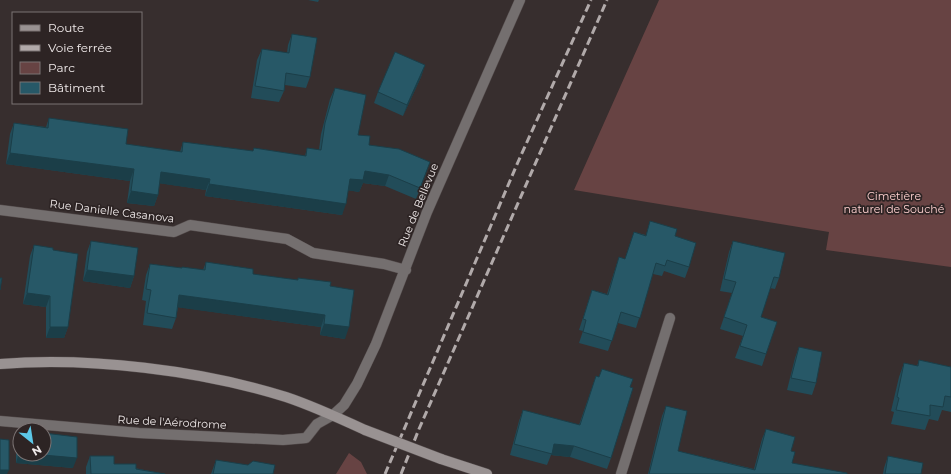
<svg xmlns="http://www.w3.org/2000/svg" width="951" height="474" viewBox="0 0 951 474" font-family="Montserrat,sans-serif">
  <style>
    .green { fill: #674343 }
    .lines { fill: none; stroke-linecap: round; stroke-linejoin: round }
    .lane-casing { stroke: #544c4c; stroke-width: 11 }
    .street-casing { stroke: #544c4c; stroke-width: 11 }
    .secondary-casing { stroke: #544c4c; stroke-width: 11 }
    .lane { stroke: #746f6f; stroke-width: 10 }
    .street { stroke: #746f6f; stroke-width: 10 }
    .secondary { stroke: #999292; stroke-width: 10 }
    .rail { stroke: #b1aaaa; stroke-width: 3; stroke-dasharray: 8 4; stroke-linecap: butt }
    .secondary-bridge-casing { stroke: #544c4c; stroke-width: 11; stroke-linecap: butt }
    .secondary-bridge { stroke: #999292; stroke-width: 10 }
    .wall { fill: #224c59 }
    .shaded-wall { fill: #1b3e48 }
    .building { fill: #275867; stroke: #1b3e48 }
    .labels { text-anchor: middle; stroke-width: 3.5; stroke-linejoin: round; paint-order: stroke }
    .park-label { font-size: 11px; fill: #fed0cf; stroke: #2d2424 }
    .street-label { font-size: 11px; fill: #efe9e9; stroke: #2d2424 }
  </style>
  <rect width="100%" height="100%" fill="#372e2e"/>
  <!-- green -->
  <path class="green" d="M 659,0 L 951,0 L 951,267 L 826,250 L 829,232 L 574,190 Z
    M 349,453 L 361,462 L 367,474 L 336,474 Z"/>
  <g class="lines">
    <defs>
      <path id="lane" d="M 621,474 L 670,318"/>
      <path id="street" d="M 0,210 L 174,232 L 190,225 L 287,239 L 313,253 L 384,264 L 406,270
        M 0,421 L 139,433 L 283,440 L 306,438 L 317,424 L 333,415 L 344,405 L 357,384 L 376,344 L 427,212 L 520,0"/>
      <path id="secondary" d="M 0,364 C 90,357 200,370 286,397 C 313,406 339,418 365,430
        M 441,459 L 487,474"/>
    </defs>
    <!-- lane casing -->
    <use href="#lane" class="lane-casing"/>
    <!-- street casing -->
    <use href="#street" class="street-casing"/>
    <!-- secondary casing -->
    <use href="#secondary" class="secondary-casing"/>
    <!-- lane -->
    <use href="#lane" class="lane"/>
    <!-- street -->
    <use href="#street" class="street"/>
    <!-- secondary -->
    <use href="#secondary" class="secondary"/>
    <!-- rail -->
    <path class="rail" d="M 385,474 L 518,162 L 591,0
      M 401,474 L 419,429 L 607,0"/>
    <defs>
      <path id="secondary-bridge" d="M 365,430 L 441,459"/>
    </defs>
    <!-- secondary-bridge casing -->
    <use href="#secondary-bridge" class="secondary-bridge-casing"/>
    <!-- secondary-bridge -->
    <use href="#secondary-bridge" class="secondary-bridge"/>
  </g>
  <!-- wall -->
  <path class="wall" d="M 308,0 L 319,0 L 318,2 Z
    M 292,34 L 310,77 L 306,88 L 285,85 L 284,91 L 279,102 L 251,98 L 257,60 L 262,49 L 287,53 L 288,45 Z
    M 425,65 L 421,77 L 403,116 L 374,103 L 378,92 Z
    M 335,88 L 358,135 L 369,145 L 426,173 L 416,199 L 385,186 L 363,183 L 359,192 L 348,190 L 342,215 L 205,196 L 206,190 L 159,183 L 158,195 L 154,206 L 127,203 L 130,181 L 6,164 L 10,134 L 14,123 L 46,127 L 49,118 L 126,144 L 180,152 L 183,142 L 253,151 L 254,148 L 305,156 L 307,148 L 319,150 L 321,134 L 330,99 Z
    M 650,221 L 675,236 L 689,267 L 685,278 L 664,271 L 662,276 L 653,274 L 636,328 L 618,323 L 608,351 L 579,343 L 583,331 L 579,330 L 592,290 L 607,294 L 619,257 L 625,259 L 634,232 L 646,235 Z
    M 91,241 L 134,276 L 130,288 L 83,281 L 87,252 Z
    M 733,241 L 779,278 L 775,289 L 770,288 L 761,317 L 766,354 L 762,366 L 735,358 L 743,336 L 720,329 L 732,293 L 720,291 L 729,252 Z
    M 34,245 L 53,250 L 68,327 L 64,338 L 46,338 L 46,307 L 23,304 L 30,256 Z
    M 206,262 L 253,274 L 298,280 L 298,278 L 330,286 L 345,339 L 320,335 L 321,327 L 178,307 L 176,318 L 172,329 L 143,325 L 146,301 L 142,300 L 146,275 L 150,264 L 181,268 L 182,267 L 203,270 Z
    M 799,347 L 816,383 L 812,395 L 787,390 L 795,358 Z
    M 919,360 L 951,367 L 951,412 L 942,410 L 938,421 L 929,419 L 925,430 L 891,424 L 894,412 L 891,411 L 899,377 L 904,363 L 917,366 Z
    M 596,376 L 630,387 L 611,458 L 607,469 L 570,457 L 551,455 L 547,465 L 510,455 L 519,421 L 523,410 L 579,425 Z
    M 666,406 L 678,451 L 754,469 L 762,439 L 766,429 L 791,451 L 792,463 L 847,474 L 648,474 L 662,416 Z
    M 19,431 L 73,468 L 16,463 L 16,441 Z
    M 90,456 L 114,464 L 165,474 L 86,474 L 86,467 Z
    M 888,456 L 921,474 L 883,474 L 884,468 Z
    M 216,460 L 273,474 L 211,474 Z"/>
  <!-- shaded-wall -->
  <path class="shaded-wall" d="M 425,65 L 421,77 L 403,116 L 407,105 Z
    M 10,153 L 134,169 L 130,181 L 6,164 Z
    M 365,171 L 389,175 L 385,186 L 363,183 L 359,192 L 346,190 L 350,179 Z
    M 161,172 L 210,179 L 206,190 L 157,183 Z
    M 209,184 L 346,204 L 342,215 L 205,196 Z
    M 131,191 L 158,195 L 154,206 L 127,203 Z
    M 87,270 L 134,276 L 130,288 L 83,281 Z
    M 27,293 L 50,296 L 46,307 L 23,304 Z
    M 179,295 L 325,315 L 321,327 L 175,307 Z
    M 324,324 L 349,327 L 345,339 L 320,335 Z
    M 50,327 L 68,327 L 64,338 L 46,338 Z
    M 554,444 L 574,446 L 570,457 L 551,455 Z
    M 19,453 L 20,453 L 20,454 L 32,454 L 77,458 L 73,468 L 16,463 Z
    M 0,470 L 9,470 L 7,474 L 0,474 Z"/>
  <!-- building -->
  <path class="building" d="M 292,34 L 317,38 L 310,77 L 286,73 L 284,91 L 255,86 L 262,49 L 289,53 Z
    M 395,52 L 425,65 L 407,105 L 378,92 Z
    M 335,88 L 366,95 L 358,135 L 370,136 L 369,145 L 399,149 L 430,162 L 420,188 L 389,175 L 365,171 L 363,180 L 350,179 L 346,204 L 209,184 L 210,179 L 161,172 L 158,195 L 131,191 L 134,169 L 10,153 L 14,123 L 48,128 L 49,118 L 128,129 L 126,144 L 182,152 L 183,142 L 253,151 L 254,148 L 306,156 L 307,148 L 321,150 L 325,123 Z
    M 650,221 L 677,229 L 675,236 L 696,243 L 689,267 L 667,260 L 665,266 L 656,263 L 640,318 L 621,312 L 612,341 L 583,332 L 586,320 L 583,319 L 592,290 L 608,295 L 619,257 L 625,259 L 634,232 L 646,236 Z
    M 91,241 L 138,248 L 134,276 L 87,270 Z
    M 733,241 L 785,253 L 779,278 L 774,277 L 761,317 L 777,322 L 766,354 L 740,346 L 747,325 L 724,317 L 736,282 L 724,279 Z
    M 34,245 L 53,248 L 53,250 L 78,254 L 68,327 L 50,327 L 50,296 L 27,293 Z
    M 206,262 L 253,269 L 253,274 L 298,280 L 298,278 L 331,282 L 330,286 L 354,290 L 349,327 L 324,324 L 325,315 L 179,295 L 176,318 L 147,313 L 151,290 L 146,289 L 150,264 L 182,268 L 182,267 L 205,270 Z
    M 0,278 L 2,278 L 0,290 Z
    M 799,347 L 822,352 L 816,383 L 791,378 Z
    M 919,360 L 951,367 L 951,397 L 945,396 L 943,407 L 930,405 L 930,416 L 896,410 L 899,398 L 897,397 L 904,363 L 918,366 Z
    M 602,369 L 633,379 L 630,387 L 633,388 L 611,458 L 574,446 L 554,444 L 552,454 L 514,444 L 523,410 L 580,425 L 596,376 L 599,377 Z
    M 666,406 L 687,411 L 678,451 L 755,470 L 766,429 L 795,437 L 791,451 L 795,452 L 792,463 L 847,473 L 847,474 L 649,474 Z
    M 19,431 L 20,431 L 20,453 L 19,453 Z
    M 44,433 L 77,437 L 77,458 L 32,454 L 44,454 Z
    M 0,439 L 9,440 L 9,470 L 0,470 Z
    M 90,456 L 114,456 L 114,464 L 136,464 L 136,469 L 165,474 L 91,474 Z
    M 888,456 L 923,463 L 921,474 L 885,474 Z
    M 216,460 L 248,465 L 253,461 L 275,465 L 273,474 L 213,474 Z"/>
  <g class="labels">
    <!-- park labels -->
    <g class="park-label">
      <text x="894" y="200">Cimetière<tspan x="894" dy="13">naturel de Souché</tspan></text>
    </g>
    <!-- street labels -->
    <g class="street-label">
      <text transform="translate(418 205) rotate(-68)" y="4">Rue de Bellevue</text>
      <text transform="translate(112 211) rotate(7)" y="4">Rue Danielle Casanova</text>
      <text transform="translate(172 422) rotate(3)" y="4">Rue de l'Aérodrome</text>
    </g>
  </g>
  <!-- legend -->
  <rect x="12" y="12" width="130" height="92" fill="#2d2424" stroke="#7b7373"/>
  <rect x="20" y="25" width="20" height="6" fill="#999292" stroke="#7b7373"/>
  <text x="48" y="32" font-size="12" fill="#efe9e9">Route</text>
  <rect x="20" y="45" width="20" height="6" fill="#b1aaaa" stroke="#7b7373"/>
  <text x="48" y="52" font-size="12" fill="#efe9e9">Voie ferrée</text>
  <rect x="20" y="62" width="20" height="12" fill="#674343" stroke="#7b7373"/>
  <text x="48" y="72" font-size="12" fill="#efe9e9">Parc</text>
  <rect x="20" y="82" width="20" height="12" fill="#275867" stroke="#7b7373"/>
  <text x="48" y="92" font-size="12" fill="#efe9e9">Bâtiment</text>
  <!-- north arrow -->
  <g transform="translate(32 442) rotate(150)"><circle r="19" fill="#2d2424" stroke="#7b7373"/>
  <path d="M0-3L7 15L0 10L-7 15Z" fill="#5cc7e7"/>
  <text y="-6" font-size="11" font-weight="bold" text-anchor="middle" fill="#efe9e9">N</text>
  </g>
</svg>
